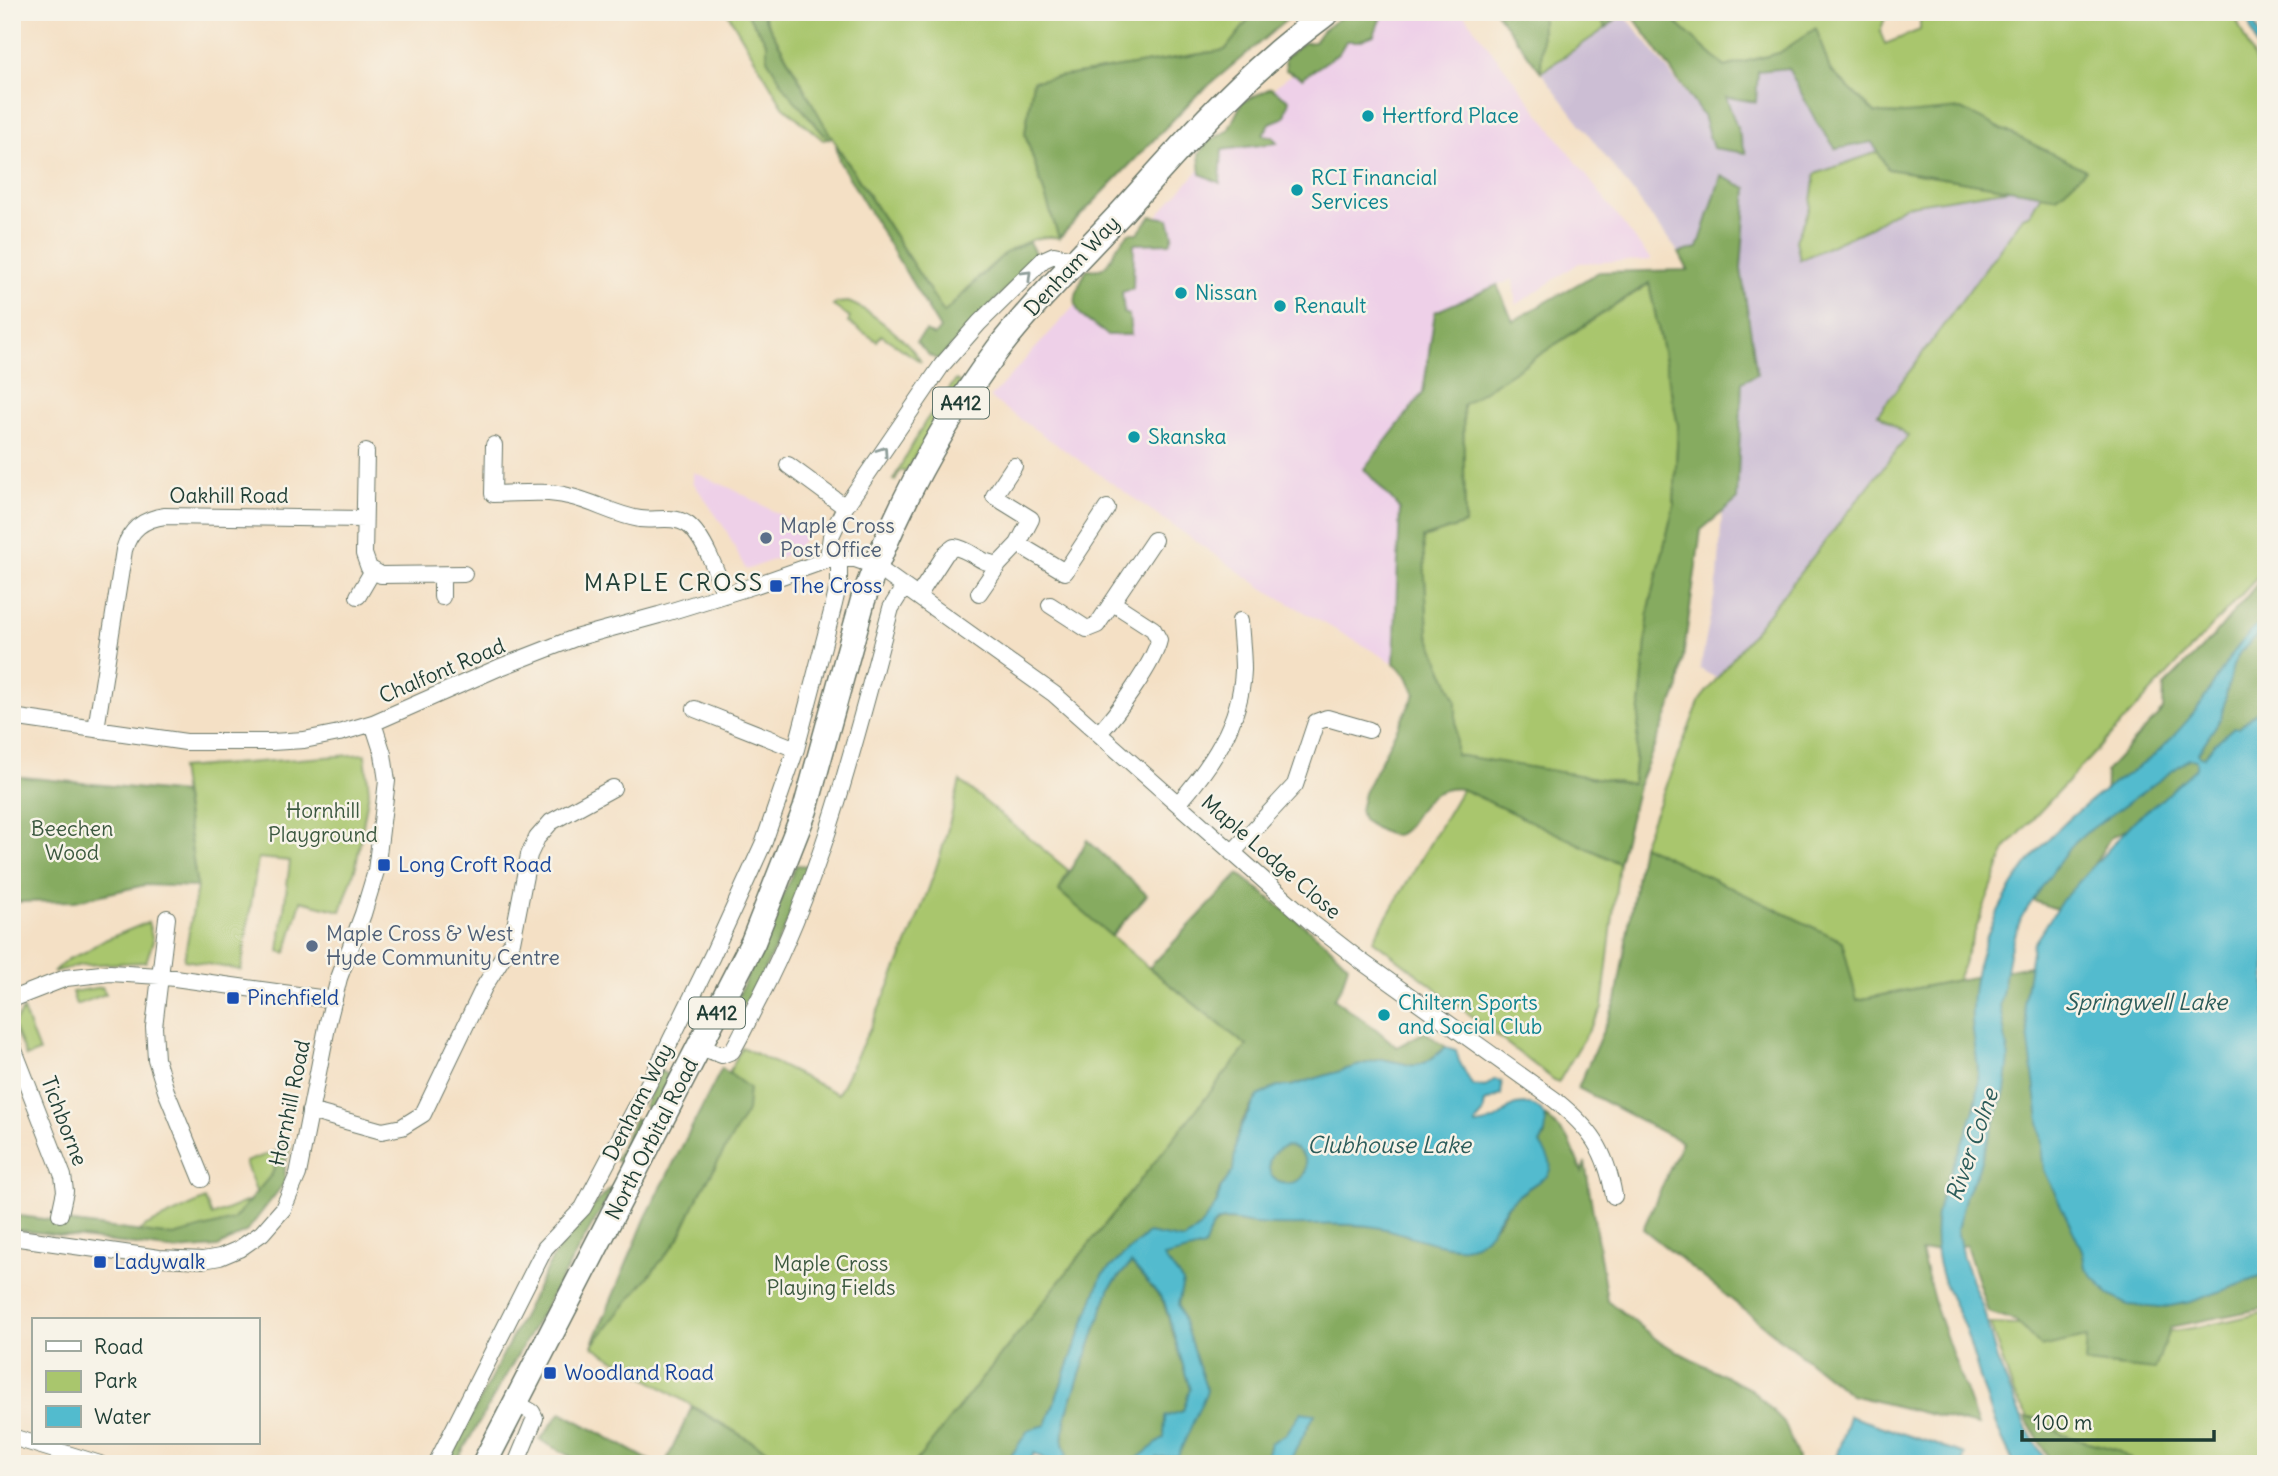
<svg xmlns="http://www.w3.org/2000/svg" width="2278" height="1476" viewBox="0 0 2278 1476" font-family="Delius,sans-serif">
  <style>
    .built { fill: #eed0e8 }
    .industrial { fill: #ccbed4 }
    .green { fill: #a9c66d; stroke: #648250; stroke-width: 2 }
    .forest { fill: #86ab60; stroke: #52744a; stroke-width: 2; fill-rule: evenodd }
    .water { fill: #52bbce; stroke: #387c81; stroke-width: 2; fill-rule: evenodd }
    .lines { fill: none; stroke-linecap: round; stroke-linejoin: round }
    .street-casing { stroke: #6a7667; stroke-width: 18 }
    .primary-casing { stroke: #6a7667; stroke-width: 27 }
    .street { stroke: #fff; stroke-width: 16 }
    .primary { stroke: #fff; stroke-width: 24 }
    .oneway { stroke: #8f9e9a }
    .culture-dot { fill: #0f9aa8; stroke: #f7f3e8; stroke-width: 2.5 }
    .service-dot { fill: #5c6f8a; stroke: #f7f3e8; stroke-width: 2.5 }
    .transit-dot { fill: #1a4fb4; stroke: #f7f3e8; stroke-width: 2.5 }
    .labels { text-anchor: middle; stroke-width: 5; stroke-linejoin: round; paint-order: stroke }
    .shield { fill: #f7f3e8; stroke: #60746a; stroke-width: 2 }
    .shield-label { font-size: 19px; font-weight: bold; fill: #1f3d34 }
    .culture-label { font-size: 21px; fill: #0d838f; stroke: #f7f3e8; text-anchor: start }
    .street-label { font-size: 21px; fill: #1f3d34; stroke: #f7f3e8 }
    .service-label { font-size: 21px; fill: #4e5e75; stroke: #f7f3e8; text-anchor: start }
    .transit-label { font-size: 21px; fill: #164399; stroke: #f7f3e8; text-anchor: start }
    .park-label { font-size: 21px; fill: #3b583f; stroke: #f7f3e8 }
    .water-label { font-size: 23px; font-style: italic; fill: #2c5c5a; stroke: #f7f3e8 }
    .quarter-label { font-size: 24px; letter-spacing: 2px; fill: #1f3d34; stroke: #f7f3e8 }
  </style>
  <rect width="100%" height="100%" fill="#f7f3e8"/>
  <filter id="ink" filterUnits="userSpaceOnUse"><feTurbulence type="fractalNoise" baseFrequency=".0143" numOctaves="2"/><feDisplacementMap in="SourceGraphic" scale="14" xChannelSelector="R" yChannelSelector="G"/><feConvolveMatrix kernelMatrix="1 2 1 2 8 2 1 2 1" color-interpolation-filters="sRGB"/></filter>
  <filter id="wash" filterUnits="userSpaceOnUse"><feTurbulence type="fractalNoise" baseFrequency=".00686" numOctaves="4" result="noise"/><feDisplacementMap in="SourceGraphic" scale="28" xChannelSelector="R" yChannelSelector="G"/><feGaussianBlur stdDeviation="1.57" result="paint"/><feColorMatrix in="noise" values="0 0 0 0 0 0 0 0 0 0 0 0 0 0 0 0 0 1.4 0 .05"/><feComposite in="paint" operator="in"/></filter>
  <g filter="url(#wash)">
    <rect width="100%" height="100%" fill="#f4e0c5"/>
    <!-- built -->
    <path class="built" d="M 1379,12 L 1462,12 L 1651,260 L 1579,263 L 1516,305 L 1513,279 L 1435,312 L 1423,393 L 1364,469 L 1400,509 L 1394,663 L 1264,589 L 990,398 L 1277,85 Z
      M 693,472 L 737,491 L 780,515 L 807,535 L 794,552 L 746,570 L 726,530 L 693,482 Z"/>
    <!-- industrial -->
    <path class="industrial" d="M 1625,15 L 1703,116 L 1713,148 L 1745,152 L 1726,97 L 1758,71 L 1788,68 L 1816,121 L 1872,142 L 1878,152 L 1815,175 L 1810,208 L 1796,240 L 1867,229 L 1904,206 L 2010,189 L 2040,194 L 2030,214 L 1878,414 L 1908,435 L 1718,679 L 1700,669 L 1718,578 L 1722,513 L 1737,500 L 1742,382 L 1757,373 L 1741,269 L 1747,189 L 1721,176 L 1698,249 L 1679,253 L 1541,72 Z"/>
    <!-- green -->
    <path class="green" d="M 727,12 L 746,12 L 767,43 L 767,59 L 812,121 L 828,139 L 823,140 L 783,106 Z
      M 761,12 L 1255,12 L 1225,50 L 1033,81 L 1025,134 L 1059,238 C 1015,229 972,285 944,313 L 817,114 L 799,78 Z
      M 1539,12 L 1597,12 L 1606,28 L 1541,72 L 1542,16 Z
      M 1664,12 L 1882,12 L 1885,18 L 1880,32 L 1885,44 L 1920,30 L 1920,18 L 1925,17 L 1924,12 L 2233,12 L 2266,86 L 2266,560 L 2255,580 L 2006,848 L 1957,980 L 1857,1000 L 1642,845 L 1700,700 L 1908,436 L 1878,414 L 2023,217 L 2030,214 L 2041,194 L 1905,114 L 1875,113 L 1830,70 L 1816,29 L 1779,53 L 1725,67 Z
      M 1878,152 L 1888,169 L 2010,189 L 1904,206 L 1867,229 L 1800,260 L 1796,240 L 1810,208 L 1815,174 Z
      M 1649,284 L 1678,425 L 1674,505 L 1649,609 L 1633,784 L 1455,755 L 1456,701 L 1428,634 L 1423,538 L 1465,524 L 1463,404 Z
      M 848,302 C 870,310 910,342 921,362 L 881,335 L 877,341 L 848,322 L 850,317 L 833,306 L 837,303 Z
      M 956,380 L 961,383 L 905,472 L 900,470 L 895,481 L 893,480 L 925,422 Z
      M 365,754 L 369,791 L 356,866 L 341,911 L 301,901 L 286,953 L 279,951 L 290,861 L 258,858 L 241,970 L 184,960 L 197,887 L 180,768 Z
      M 960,781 L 1068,870 L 1059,891 L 1149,968 L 1247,1046 L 914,1464 L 790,1464 L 592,1346 L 652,1223 L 742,1047 L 838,1094 C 877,1016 914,936 941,853 C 948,830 954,805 960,781 Z
      M 1462,789 L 1619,863 L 1602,1008 L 1558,1083 L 1373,940 Z
      M 148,922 L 153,941 L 146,962 L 81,965 L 53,972 L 68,959 L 85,952 L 100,942 Z
      M 102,987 L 106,994 L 76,1005 L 72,992 Z
      M 23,1010 L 39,1052 L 26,1057 L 13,1025 Z
      M 291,1146 L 274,1196 L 252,1220 L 225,1235 L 130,1238 L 144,1227 L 205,1199 L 212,1216 L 258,1197 L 245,1162 Z
      M 2266,1312 L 2266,1464 L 2112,1464 L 2029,1419 L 2014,1394 L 1990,1324 C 2050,1325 2110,1336 2171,1331 C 2203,1328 2235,1319 2266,1312 Z"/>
    <!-- forest -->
    <path class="forest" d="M 746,12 L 761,12 L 832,138 L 828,139 L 789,94 L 767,59 L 767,43 Z
      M 1255,12 L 1296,12 L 1196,96 L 1059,238 L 1025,134 L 1033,81 L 1225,50 Z
      M 1347,12 L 1383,12 L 1374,35 L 1359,41 L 1346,41 L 1339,53 L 1302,78 L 1286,70 L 1285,58 L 1303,43 L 1314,42 L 1322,31 Z
      M 1496,12 L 1539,12 L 1542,15 L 1541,72 Z
      M 1597,12 L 1624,12 L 1606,28 Z
      M 1630,12 L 1664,12 L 1725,67 L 1779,53 L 1816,28 L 1830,70 L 1875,113 L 1905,114 L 1961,109 L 2086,170 L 2057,197 L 1888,169 L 1872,142 L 1836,149 L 1816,121 L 1788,68 L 1758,71 L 1756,102 L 1726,97 L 1746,153 L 1713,148 L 1703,116 Z
      M 1271,88 L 1289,100 L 1285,117 L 1270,123 L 1263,135 L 1273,137 L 1277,143 L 1222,150 L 1220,183 L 1201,174 L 1199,154 L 1208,141 L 1228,131 L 1242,102 Z
      M 836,145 L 944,313 L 1005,253 L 1029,242 L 1036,255 L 1033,261 L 940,358 L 936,359 L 929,355 L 916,342 L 926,331 L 934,336 L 940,329 L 839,161 Z
      M 1721,176 L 1747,188 L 1741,269 L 1757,374 L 1742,382 L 1737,500 L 1701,530 L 1679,687 L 1638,786 L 1619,863 L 1462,789 C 1416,783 1415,836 1393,835 C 1382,834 1371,825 1363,820 L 1360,810 L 1364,793 L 1415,694 L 1407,676 L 1394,663 L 1400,509 L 1364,469 L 1423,393 L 1435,312 L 1497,285 L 1513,321 L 1599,272 L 1688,270 L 1679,253 L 1698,248 ZM 1649,283 L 1678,425 L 1674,505 L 1649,609 L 1633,784 L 1456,755 L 1456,701 L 1428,634 L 1423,538 L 1465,524 L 1463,405 Z
      M 1151,216 L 1169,219 L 1173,235 L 1170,243 L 1134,244 L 1133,289 L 1122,292 L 1124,313 L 1129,315 L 1131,335 L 1107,335 C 1100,328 1090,324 1083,317 C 1068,303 1079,285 1087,269 C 1105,271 1106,267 1114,252 C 1117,245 1124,239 1129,233 L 1138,233 Z
      M 2266,573 L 2266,712 L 2158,813 L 2110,838 L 2073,898 L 2062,911 L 2031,900 L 2065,844 L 2105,810 L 2106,771 L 2163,710 L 2164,686 L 2215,635 Z
      M 12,776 L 183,793 L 197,887 L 145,885 L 75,901 L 12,902 Z
      M 1087,840 L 1147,895 L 1111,936 L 1059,891 Z
      M 1642,845 L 1842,941 L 1857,1000 L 2044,963 L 2266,1270 L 2266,1308 L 2170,1327 L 2155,1370 L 2085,1363 L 2087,1337 L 2041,1347 L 2016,1321 L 1988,1312 L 1966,1245 L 1921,1252 L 1936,1308 L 1978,1426 L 1851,1395 L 1643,1229 L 1682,1142 L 1578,1088 L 1616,1001 Z
      M 796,865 L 809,866 C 793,914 771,959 746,1004 L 737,999 Z
      M 1239,874 L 1327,944 L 1348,965 L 1342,986 L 1334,999 L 1376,1029 L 1397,1047 L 1425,1032 L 1446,1047 C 1436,1055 1423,1068 1410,1065 C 1399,1063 1391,1060 1380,1059 L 1291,1086 C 1258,1087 1241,1113 1236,1144 C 1235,1152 1236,1163 1233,1171 C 1231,1177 1224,1182 1220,1188 C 1218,1193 1218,1199 1216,1204 C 1211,1216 1195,1234 1183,1240 L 1148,1233 L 1102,1275 L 1046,1425 L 1028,1430 L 1006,1464 L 914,1464 L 1247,1046 L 1149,968 Z
      M 722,1068 L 749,1088 L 747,1111 L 698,1197 L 678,1240 L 592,1346 L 646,1217 Z
      M 661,1071 L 673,1078 L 654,1110 L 644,1107 Z
      M 1546,1116 L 1569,1140 L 1582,1172 L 1585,1162 L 1607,1300 L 1661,1343 L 1752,1390 L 1784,1422 L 1798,1458 L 1798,1464 L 1154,1464 L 1156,1458 L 1207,1391 L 1178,1304 L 1183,1282 L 1163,1257 L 1204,1247 L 1211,1228 L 1220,1221 L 1232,1220 L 1256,1224 L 1323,1224 L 1373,1226 L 1401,1232 L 1497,1224 L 1511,1201 L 1546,1176 L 1540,1144 L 1545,1135 Z
      M 635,1118 L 646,1125 L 627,1166 L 615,1160 Z
      M 285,1136 L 285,1182 L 247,1231 L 218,1247 L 175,1250 L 12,1229 L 12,1215 L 173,1236 L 233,1220 L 272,1174 Z
      M1268 1165a19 19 0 1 1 38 0a19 19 0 1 1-38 0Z
      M 617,1182 L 455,1464 L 447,1464 L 554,1255 L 583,1217 Z
      M 1131,1263 L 1163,1301 L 1190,1389 L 1183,1411 L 1165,1417 L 1165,1438 L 1130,1464 L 1055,1464 L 1067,1456 L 1063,1444 L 1065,1418 L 1110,1287 Z
      M 692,1407 L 790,1464 L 665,1464 Z
      M 561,1412 L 656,1464 L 584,1464 L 540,1440 Z
      M 2025,1418 L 2040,1418 L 2063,1435 L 2117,1450 L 2137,1464 L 2053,1464 Z"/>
    <!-- water -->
    <path class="water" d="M 2245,12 L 2250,12 L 2266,54 L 2266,72 Z
      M 2266,618 L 2266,628 L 2240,652 L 2233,665 L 2221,718 L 2198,753 L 2199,756 L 2204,757 L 2214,744 L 2234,727 L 2239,728 L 2266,703 L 2266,1275 L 2191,1302 L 2160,1308 L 2128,1305 L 2109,1295 L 2085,1267 L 2082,1250 L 2044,1170 L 2042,1155 L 2042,1145 L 2024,1002 L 2033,945 L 2063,899 L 2136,819 L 2161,800 L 2196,768 L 2196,760 L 2189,759 L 2086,833 L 2068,849 L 2021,918 L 2009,953 L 2000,1006 L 2009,1059 L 2005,1091 L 1976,1175 L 1966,1194 L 1957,1230 L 1963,1258 L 1983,1308 L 1997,1360 L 2026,1428 L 2048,1464 L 2015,1464 C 1991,1423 1981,1379 1967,1335 C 1963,1320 1954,1306 1948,1292 C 1937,1269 1933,1239 1937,1214 C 1944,1172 1973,1134 1978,1088 C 1980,1064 1973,1043 1972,1020 C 1970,973 1988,924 2013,885 C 2038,844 2074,812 2113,784 C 2129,772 2151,761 2164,746 C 2177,732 2191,718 2202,702 C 2222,671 2236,641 2266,618 Z
      M 1446,1047 L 1456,1050 L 1459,1061 L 1472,1085 L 1485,1087 L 1495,1079 L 1501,1081 L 1502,1085 L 1501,1095 L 1485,1102 L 1483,1114 L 1476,1122 L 1476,1125 C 1483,1124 1492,1122 1498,1118 C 1505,1114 1507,1107 1516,1105 C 1544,1100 1553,1122 1540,1144 C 1546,1156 1556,1162 1547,1176 C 1535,1184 1522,1191 1512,1201 C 1494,1217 1493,1244 1464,1247 C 1439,1249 1402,1231 1375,1227 C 1336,1221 1296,1228 1257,1224 C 1245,1224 1232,1217 1220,1221 C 1208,1225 1209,1238 1204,1247 L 1164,1257 L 1183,1282 L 1178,1304 L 1207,1391 L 1178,1456 L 1156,1458 L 1154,1464 L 1130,1464 L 1164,1438 L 1165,1417 L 1183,1411 L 1190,1389 L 1164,1301 L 1131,1263 L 1110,1287 L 1065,1418 L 1063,1444 L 1067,1456 L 1054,1464 L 1034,1453 L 1029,1464 L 1006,1464 L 1028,1430 L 1046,1425 L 1102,1275 L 1148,1233 L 1184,1240 L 1198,1229 L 1213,1209 L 1217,1202 L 1221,1188 L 1233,1171 L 1236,1141 L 1242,1124 L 1258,1096 L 1278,1086 L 1291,1086 L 1380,1059 C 1391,1060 1399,1063 1410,1065 C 1423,1068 1436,1055 1446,1047 ZM 1287,1146 C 1309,1149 1314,1179 1291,1183 C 1266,1188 1259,1152 1287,1146 Z
      M 1301,1412 L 1315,1414 L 1288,1464 L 1264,1464 L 1270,1443 L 1286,1434 Z
      M 1849,1416 L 1965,1454 L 1962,1464 L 1834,1464 Z"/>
  </g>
  <g filter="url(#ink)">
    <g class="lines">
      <defs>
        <path id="street" d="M 494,445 L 493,494 C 517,494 544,490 568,496 C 593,501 614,515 640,519 C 655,521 673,515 687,524 C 703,535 719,576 724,595
          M 366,452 L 364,554 L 369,568 L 381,575 L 464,574
          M 788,465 L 845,507
          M 1014,466 L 994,496 L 1031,519 L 1018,544
          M 830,559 L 829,551 L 831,536 L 845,507 L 942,365 L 979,323 L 1043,260 L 1054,255 L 1078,260
          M 979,593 L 999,564
          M 358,596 L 372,572
          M 918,596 L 946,553 L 954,547 C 971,549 981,565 999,564 L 1018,544 L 1065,572 L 1107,508
          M 442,597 L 442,575
          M 1050,605 L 1087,629 L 1097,625 L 1154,540
          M 695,709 L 796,749
          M 12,717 L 186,742 L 272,742 L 304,740 L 339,733 L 373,723 L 498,668 L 575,638 L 659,615 L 756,585 L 830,559 L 855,559 L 875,566 L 1054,694 L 1312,923 L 1361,961 L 1555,1100 C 1591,1129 1606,1150 1614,1196
          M 96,729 L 124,550 C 130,529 143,519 165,516 L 364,519
          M 1099,733 C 1116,715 1154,663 1159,640 L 1153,629 L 1113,603
          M 1178,804 C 1211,766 1241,723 1243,670 C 1243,654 1241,637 1240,621
          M 1232,853 L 1295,785 L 1316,722 L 1327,718 L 1369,730
          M 167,918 L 154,1027 L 156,1059 L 166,1091 L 202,1179
          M 12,999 L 66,978 L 110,973 L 160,976 L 334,1000
          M 12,1045 L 63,1176 L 65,1191 L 60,1214
          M 700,1047 L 722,1055 L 732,1051 C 742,1035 750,1016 759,999 C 823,876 855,741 891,608 L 904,587
          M 310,1111 L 382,1131 L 402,1127 L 423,1114 L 484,987 L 512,942 L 529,855 L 537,838 L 551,822 L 613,788
          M 12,1237 L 159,1258 L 203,1260 L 220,1257 L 239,1249 L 262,1233 L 283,1209 L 298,1174 L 328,1022 L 339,978 L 363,914 L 376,871 L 387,781 L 383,754 L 373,723
          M 516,1403 L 532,1412 L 535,1418 L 516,1464
          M 12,1437 L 100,1464
          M 436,1464 L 545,1248 L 583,1208 L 660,1062 L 712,956 L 764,842 L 796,749 L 834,604 L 839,582 L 839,558"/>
        <path id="primary" d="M 484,1464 L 753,942 L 805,810 L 863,600 C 895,510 941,425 998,349 C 1036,300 1081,256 1123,211 C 1171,158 1219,102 1274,55 C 1291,40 1310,26 1328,12"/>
      </defs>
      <!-- street casing -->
      <use href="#street" class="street-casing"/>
      <!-- primary casing -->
      <use href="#primary" class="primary-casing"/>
      <!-- street -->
      <use href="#street" class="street"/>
      <!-- primary -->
      <use href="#primary" class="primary"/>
    </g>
    <!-- one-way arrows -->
    <defs><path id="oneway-chevron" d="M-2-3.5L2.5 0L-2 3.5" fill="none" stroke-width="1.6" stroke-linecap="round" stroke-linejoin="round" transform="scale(1.75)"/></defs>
    <g class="oneway">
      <use href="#oneway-chevron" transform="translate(1027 275) rotate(-45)"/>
      <use href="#oneway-chevron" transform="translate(883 451) rotate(-56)"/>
    </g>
  </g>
  <!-- markers -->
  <g class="culture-dot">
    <circle cx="1368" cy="116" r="7"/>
    <circle cx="1297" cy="190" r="7"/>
    <circle cx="1181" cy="293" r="7"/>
    <circle cx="1280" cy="306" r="7"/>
    <circle cx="1134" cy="437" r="7"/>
    <circle cx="1384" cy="1015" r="7"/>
  </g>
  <g class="service-dot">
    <circle cx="766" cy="538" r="7"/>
    <circle cx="312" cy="946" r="7"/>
  </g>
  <g class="transit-dot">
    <rect x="769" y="579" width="14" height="14" rx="3.5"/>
    <rect x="377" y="858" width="14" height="14" rx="3.5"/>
    <rect x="226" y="991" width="14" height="14" rx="3.5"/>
    <rect x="93" y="1255" width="14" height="14" rx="3.5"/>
    <rect x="543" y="1366" width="14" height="14" rx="3.5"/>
  </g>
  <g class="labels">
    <!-- shield labels -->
    <g class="shield">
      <rect x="933" y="387.5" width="56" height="31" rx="5"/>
      <rect x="689" y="997.5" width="56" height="31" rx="5"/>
    </g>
    <g class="shield-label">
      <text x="961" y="410">A412</text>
      <text x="717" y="1020">A412</text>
    </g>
    <!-- culture labels -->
    <g class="culture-label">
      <text x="1382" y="123">Hertford Place</text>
      <text x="1311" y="185">RCI Financial<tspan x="1311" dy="24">Services</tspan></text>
      <text x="1195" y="300">Nissan</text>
      <text x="1294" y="313">Renault</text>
      <text x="1148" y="444">Skanska</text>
      <text x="1398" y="1010">Chiltern Sports<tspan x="1398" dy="24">and Social Club</tspan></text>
    </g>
    <!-- street labels -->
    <g class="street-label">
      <text transform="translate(1072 266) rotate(-47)" y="7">Denham Way</text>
      <text x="229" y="503">Oakhill Road</text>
      <text transform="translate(442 671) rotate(-23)" y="7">Chalfont Road</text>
      <text transform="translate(1271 857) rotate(41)" y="7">Maple Lodge Close</text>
      <text transform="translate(638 1102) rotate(-63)" y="7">Denham Way</text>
      <text transform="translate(290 1103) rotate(-78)" y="7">Hornhill Road</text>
      <text transform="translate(64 1121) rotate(69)" y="7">Tichborne</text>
      <text transform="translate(652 1139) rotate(-63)" y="7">North Orbital Road</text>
    </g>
    <!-- service labels -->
    <g class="service-label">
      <text x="780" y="533">Maple Cross<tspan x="780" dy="24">Post Office</tspan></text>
      <text x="326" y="941">Maple Cross &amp; West<tspan x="326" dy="24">Hyde Community Centre</tspan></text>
    </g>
    <!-- transit labels -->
    <g class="transit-label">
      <text x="790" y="593">The Cross</text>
      <text x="398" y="872">Long Croft Road</text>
      <text x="247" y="1005">Pinchfield</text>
      <text x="114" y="1269">Ladywalk</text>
      <text x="564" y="1380">Woodland Road</text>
    </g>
    <!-- park labels -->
    <g class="park-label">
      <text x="323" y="818">Hornhill<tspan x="323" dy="24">Playground</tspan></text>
      <text x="72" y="836">Beechen<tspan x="72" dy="24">Wood</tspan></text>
      <text x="831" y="1271">Maple Cross<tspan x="831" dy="24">Playing Fields</tspan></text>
    </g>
    <!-- water labels -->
    <g class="water-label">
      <text x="2146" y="1010">Springwell Lake</text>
      <text x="1389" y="1153">Clubhouse Lake</text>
      <text transform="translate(1972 1145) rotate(-71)" y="8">River Colne</text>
    </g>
    <!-- quarter labels -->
    <g class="quarter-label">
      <text x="674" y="591">MAPLE CROSS</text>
    </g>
  </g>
  <!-- margin -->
  <rect width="2278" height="1476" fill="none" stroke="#f7f3e8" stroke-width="42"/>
  <!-- legend -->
  <rect x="32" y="1318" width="228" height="126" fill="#f7f3e8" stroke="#a1aaa0" stroke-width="2"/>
  <rect x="46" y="1341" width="35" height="10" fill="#ffffff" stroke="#a1aaa0" stroke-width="2"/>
  <text x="94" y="1354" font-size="21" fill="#1f3d34">Road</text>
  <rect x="46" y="1371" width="35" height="21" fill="#a9c66d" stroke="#a1aaa0" stroke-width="2"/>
  <text x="94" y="1388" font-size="21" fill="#1f3d34">Park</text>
  <rect x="46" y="1406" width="35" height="21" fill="#52bbce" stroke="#a1aaa0" stroke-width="2"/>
  <text x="94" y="1424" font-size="21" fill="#1f3d34">Water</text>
  <!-- scale -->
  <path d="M2022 1430v10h192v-10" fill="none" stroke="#1f3d34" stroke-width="3.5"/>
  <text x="2033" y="1430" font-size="21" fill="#1f3d34" stroke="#f7f3e8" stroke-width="5" paint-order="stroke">100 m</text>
</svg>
